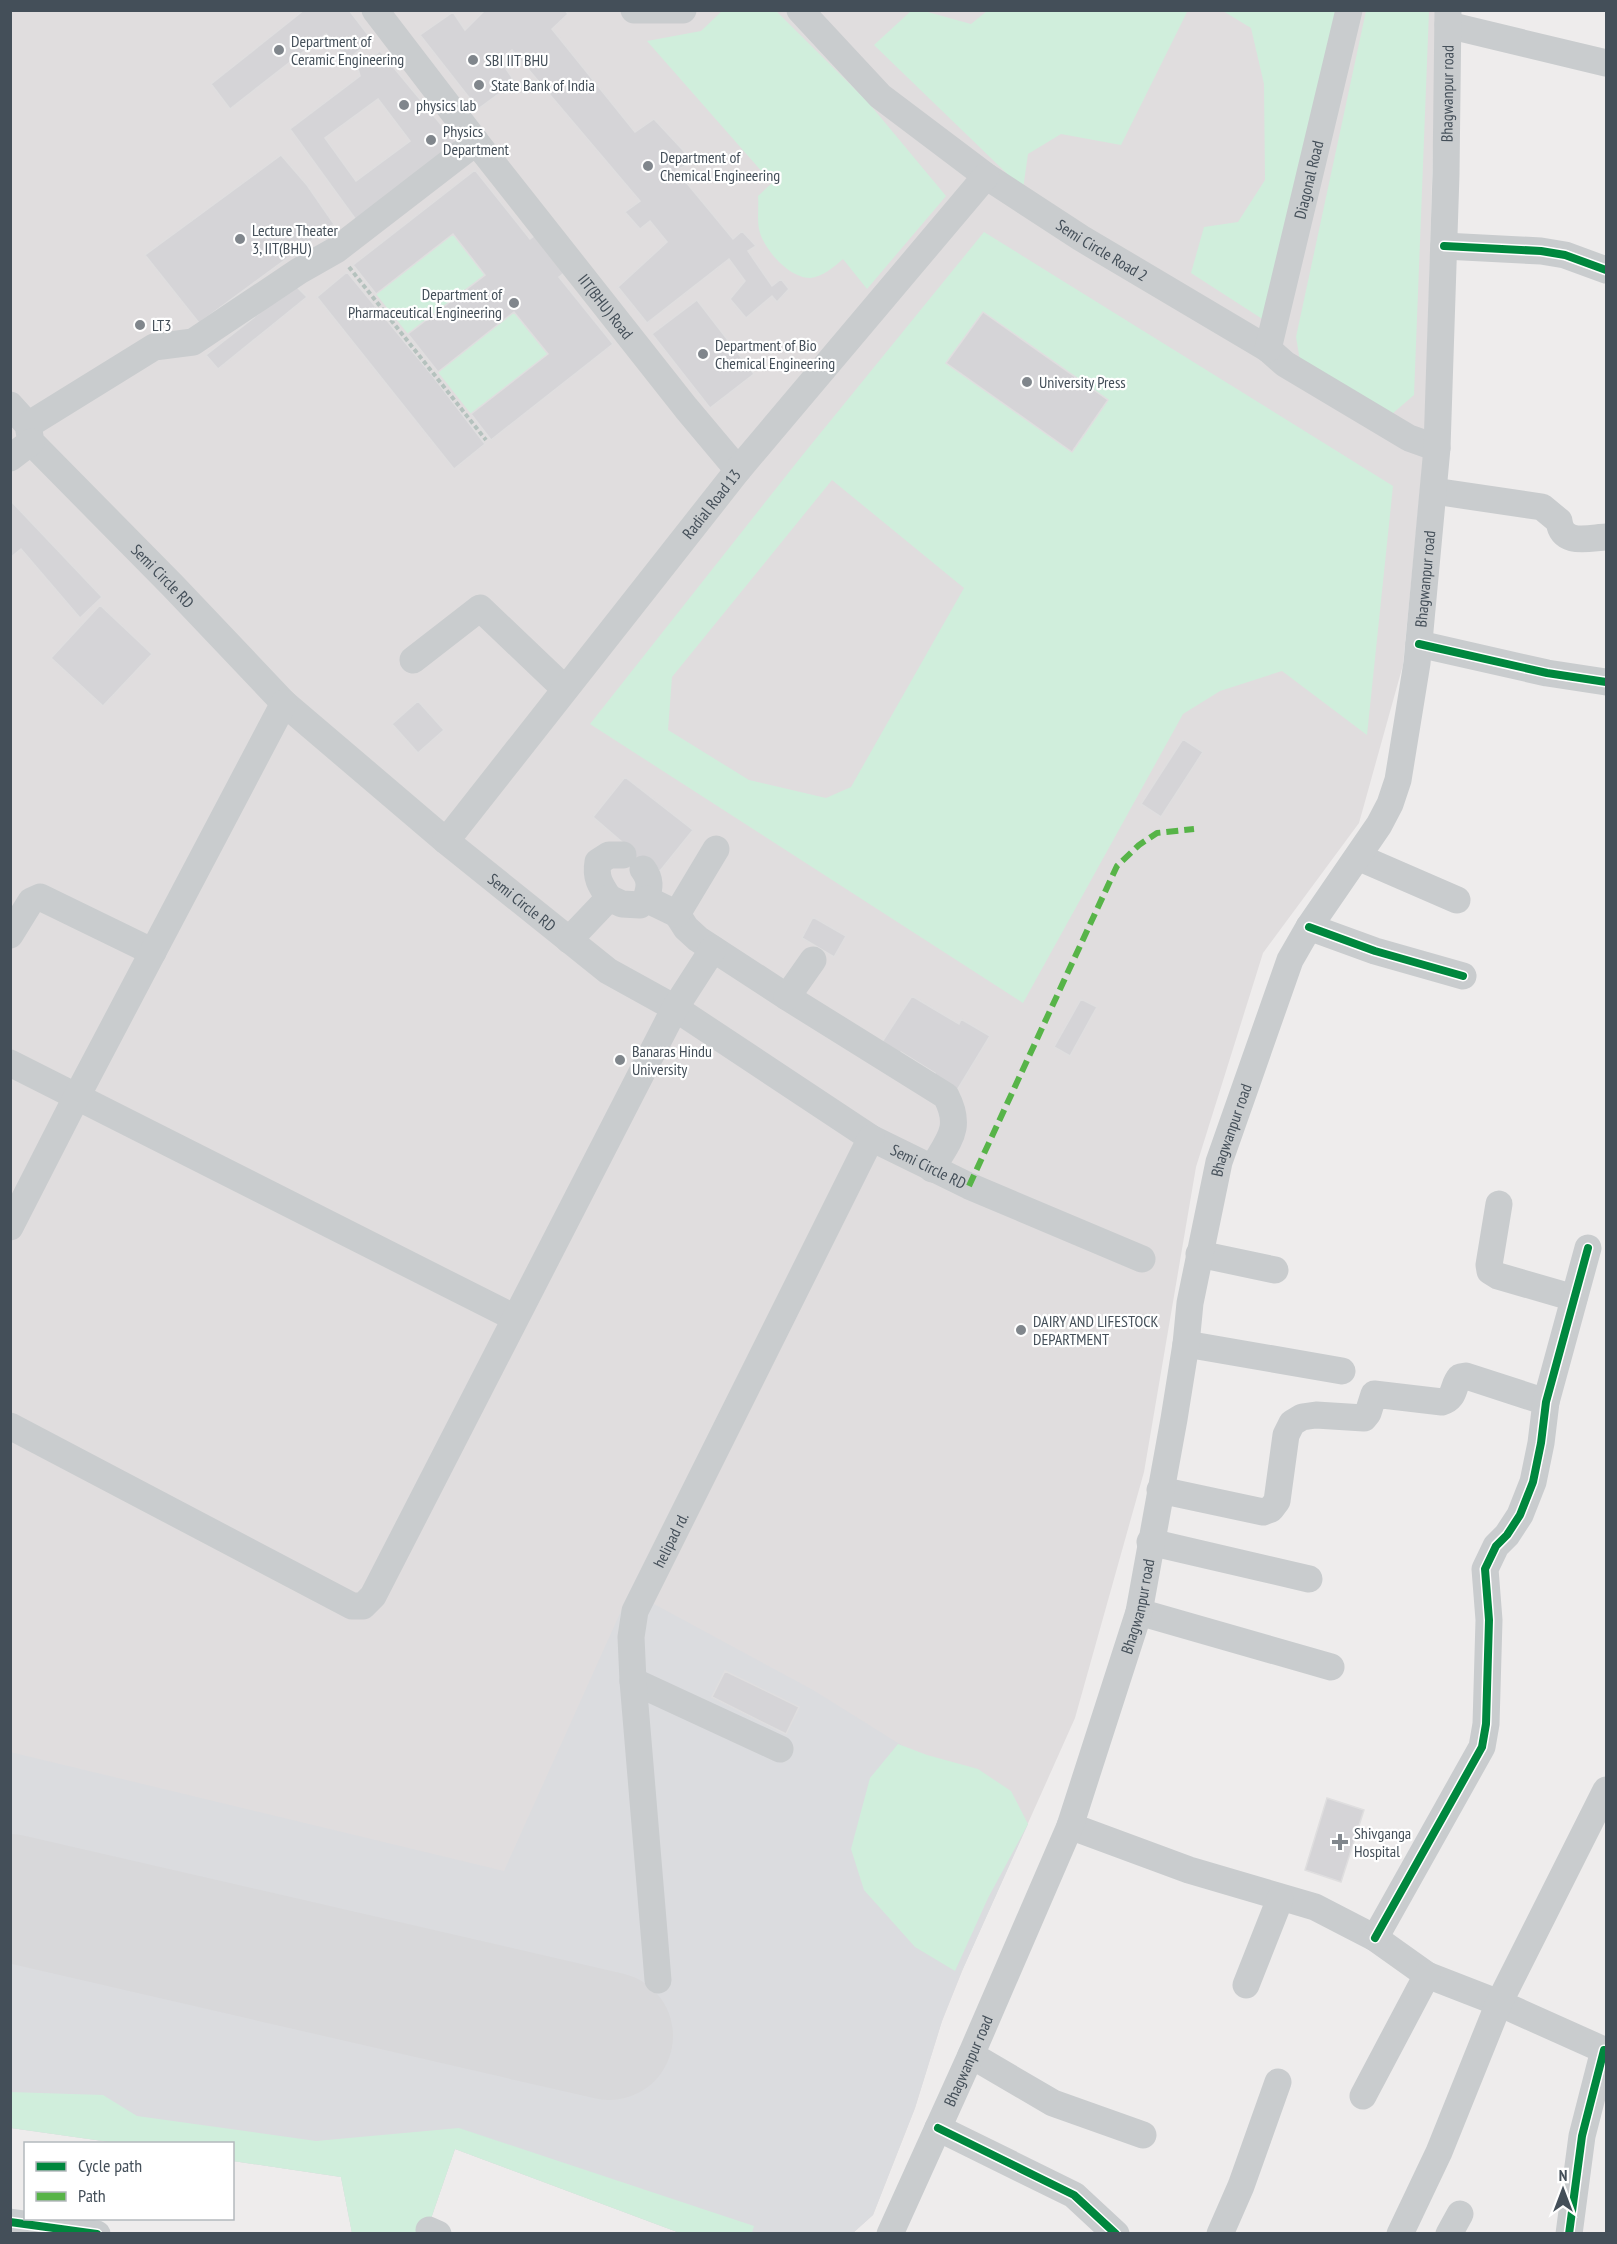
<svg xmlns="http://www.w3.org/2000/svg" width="1617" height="2244" viewBox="0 0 1617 2244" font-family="'PT Sans Narrow',sans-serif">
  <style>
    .education { fill: #e0ddde }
    .airport { fill: #dbdcdf }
    .green { fill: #d0eedc; fill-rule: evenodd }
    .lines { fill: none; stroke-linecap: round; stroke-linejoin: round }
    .runway { stroke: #d8d8da; stroke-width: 128 }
    .building { fill: #d5d4d7; stroke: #dfdedf; stroke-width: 1.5; fill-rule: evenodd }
    .path { stroke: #b5c2be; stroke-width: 4; stroke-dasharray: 4.5 3; stroke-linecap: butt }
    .minor { stroke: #c9ccce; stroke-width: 27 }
    .quiet { stroke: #57b448; stroke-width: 6; stroke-dasharray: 12 6; stroke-linecap: butt }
    .cycleway-casing { stroke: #fff; stroke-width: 11 }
    .cycleway { stroke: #00873e; stroke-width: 8 }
    .poi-dot { fill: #80868c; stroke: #fff; stroke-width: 2 }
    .labels { text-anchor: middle; stroke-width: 4.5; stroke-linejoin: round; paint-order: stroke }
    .poi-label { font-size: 16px; fill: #444f59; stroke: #fff; text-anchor: start }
    .street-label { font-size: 16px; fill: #444f59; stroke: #fff }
  </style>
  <rect width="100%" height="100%" fill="#eeecec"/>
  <!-- education -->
  <path class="education" d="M 10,11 L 1440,11 L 1436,34 L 1425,440 L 1403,665 L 1359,823 L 1263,953 L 1196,1167 L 1144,1472 L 1075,1718 L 962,1971 L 942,2021 L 915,2108 L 873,2215 L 853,2233 L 680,2233 L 455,2149 L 426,2233 L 352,2233 L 341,2177 L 233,2161 L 232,2144 L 117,2143 L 11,2128 Z"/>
  <!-- airport -->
  <path class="airport" d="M 630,1591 L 813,1690 L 1028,1824 L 962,1971 L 942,2021 L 915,2108 L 873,2215 L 853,2233 L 680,2233 L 455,2149 L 426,2233 L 352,2233 L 341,2177 L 233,2161 L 232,2144 L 117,2143 L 11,2128 L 10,1752 L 504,1871 Z"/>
  <!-- green -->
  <path class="green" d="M 722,11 L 776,11 L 867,101 L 946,196 L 867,289 L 843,259 C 834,267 822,277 810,278 C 789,278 763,249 759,229 C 757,218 759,206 758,196 L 772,183 L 647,41 L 701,31 Z
    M 911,11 L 924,11 L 971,24 L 987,11 L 1193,11 L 1187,12 L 1121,145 L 1061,134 L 1028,154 L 1023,189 L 874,45 Z
    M 1223,11 L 1337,11 L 1267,322 L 1191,273 L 1204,227 L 1238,222 L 1265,180 L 1264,84 L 1251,28 Z
    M 1366,11 L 1429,11 L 1414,395 L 1385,420 L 1303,378 L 1296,337 Z
    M 984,232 L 1393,486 L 1367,735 L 1282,671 L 1220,691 L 1183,714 L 1023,1003 L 590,724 L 801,457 ZM 832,480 L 964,588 L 851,787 L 826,798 L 749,780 L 668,730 L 672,677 Z
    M 453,234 L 485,275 L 408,334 L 376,294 Z
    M 514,312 L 548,354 L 471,414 L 438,372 Z
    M 898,1744 L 927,1755 L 978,1769 L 1011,1791 L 1028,1824 L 988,1898 L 955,1971 L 915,1947 L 864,1890 L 851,1849 L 870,1778 Z
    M 10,2092 L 103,2095 L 137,2116 L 316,2141 L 459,2128 L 754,2226 L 752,2233 L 680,2233 L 455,2149 L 426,2233 L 352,2233 L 341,2177 L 233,2161 L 232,2144 L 117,2143 L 11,2128 Z"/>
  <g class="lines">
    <!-- runway -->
    <path class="runway" d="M 10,1898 L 609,2036"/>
  </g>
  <!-- building -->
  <path class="building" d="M 304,10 L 349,10 L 372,40 L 347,60 L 326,34 L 230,109 L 211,84 Z
    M 565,10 L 568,14 L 552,29 L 635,132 L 654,119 L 694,162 L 676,170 L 733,239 L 742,231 L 756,246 L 748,251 L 772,286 L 781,279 L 789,289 L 777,302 L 772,296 L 746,318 L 730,299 L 745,281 L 729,259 L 647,323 L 618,287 L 667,242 L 650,221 L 640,229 L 625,212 L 640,201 L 512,50 L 500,60 L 515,82 L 478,109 L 420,35 L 453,12 L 465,30 L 485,10 Z
    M 380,51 L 458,145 L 359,224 L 290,129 L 360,76 L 358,69 ZM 378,99 L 410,141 L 356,181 L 325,138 Z
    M 281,155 L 307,185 L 334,224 L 199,323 L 145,255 Z
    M 475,170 L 530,239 L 543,229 L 573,266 L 559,277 L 613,344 L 491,440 L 471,414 L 548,354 L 514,312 L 438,372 L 408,334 L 485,275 L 453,234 L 376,294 L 353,265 Z
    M 347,272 L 432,375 L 485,444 L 454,469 L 317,297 Z
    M 295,285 L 307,297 L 218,369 L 206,355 Z
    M 697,300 L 754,374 L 710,408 L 652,334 Z
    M 983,312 L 1108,400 L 1072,452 L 946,363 Z
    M 10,500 L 102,597 L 80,618 L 21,549 L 10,558 Z
    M 100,605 L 152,654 L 103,706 L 51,658 Z
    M 418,701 L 444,730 L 418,753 L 392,724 Z
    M 1183,739 L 1203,752 L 1161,817 L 1141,804 Z
    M 625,777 L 693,830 L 660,871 L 646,860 L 638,861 L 628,853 L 630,849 L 593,817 Z
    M 813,917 L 846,936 L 834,957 L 802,938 Z
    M 912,996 L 959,1024 L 961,1019 L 990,1036 L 956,1092 L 934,1079 L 935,1073 L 901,1052 L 898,1057 L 880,1045 Z
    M 1081,999 L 1097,1007 L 1070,1056 L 1054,1047 Z
    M 725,1671 L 799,1707 L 786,1734 L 712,1697 Z
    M 1327,1798 L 1364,1810 L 1341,1882 L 1305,1870 Z"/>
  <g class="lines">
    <!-- path -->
    <path class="path" d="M 349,267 L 486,440"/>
    <!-- minor -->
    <g class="minor">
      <path d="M 375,10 L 476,142"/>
      <path d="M 634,10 L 683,10"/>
      <path id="s1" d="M 800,10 L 880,96 L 986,176 L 1081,238 L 1268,349 L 1285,364 L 1409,438 L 1437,448"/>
      <path d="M 1448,25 L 1606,63"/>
      <path d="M 1444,246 L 1541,251 L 1565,255 L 1606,270"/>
      <path id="s2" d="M 1268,349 L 1349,10"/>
      <path id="s3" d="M 10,405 L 28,425 L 31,442 L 173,586 L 284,703 L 446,841 L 608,971 L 675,1008 L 871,1138 L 969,1186 L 1142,1259"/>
      <path id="s4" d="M 28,425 L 154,347 L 193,342 L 299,271 L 336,250 L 476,142 L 686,408 L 738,470"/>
      <path d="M 10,458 L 31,442"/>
      <path d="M 1434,491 L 1542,507 L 1559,521 C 1562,546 1588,538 1606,537"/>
      <path d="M 1419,644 L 1547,673 L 1606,682"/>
      <path d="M 413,660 L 480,608 L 565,689"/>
      <path id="s5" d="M 446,841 L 738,470 L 986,176"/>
      <path d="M 1358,857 L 1457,900"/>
      <path d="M 643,869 C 651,880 650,887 646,899"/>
      <path d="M 609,898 C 601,886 595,878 598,862 L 609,855 L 623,855"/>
      <path d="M 677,914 L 686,928 L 698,939 L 787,997 L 946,1096 C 963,1129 948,1140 932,1169"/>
      <path d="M 1309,927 L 1375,951 L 1463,976"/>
      <path d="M 10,935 L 31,901 L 40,897 L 153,952"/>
      <path d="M 569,940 L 609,898 L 622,904 L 640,905 L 646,899 L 677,914 L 716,849"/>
      <path d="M 787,997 L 813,960"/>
      <path d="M 10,1063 L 515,1318"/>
      <path d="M 1499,1204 L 1489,1265 L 1490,1271 L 1498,1276 L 1574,1298"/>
      <path d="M 10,1227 L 76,1098 L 284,703"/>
      <path d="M 1199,1254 L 1275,1270"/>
      <path d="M 1186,1344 L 1342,1371"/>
      <path d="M 10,1426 L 352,1606 L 363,1606 L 373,1596 L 675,1008 L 713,949"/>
      <path d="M 1160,1490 L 1263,1512 L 1271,1509 L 1277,1501 L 1286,1435 L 1292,1423 L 1302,1417 L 1316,1415 L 1364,1418 L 1368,1413 L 1374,1394 L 1442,1402 C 1456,1398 1452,1386 1460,1377 L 1466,1376 L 1546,1402"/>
      <path d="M 1150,1542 L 1309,1579"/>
      <path d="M 1139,1612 L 1331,1667"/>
      <path d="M 633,1681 L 780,1749"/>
      <path d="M 1070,1826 L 1189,1870 L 1315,1907 L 1375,1938 L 1427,1975 L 1499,2003 L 1606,2051"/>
      <path d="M 1375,1938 L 1482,1747 L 1486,1724 L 1489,1620 L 1485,1569 L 1496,1546 L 1507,1535 L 1520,1515 L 1533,1482 L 1541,1443 L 1546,1402 L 1588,1248"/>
      <path id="s6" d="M 658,1980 L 633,1681 L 631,1637 L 635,1611 L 871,1138"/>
      <path d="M 1246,1985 L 1280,1899"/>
      <path d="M 971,2055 L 1053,2103 L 1143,2135"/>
      <path d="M 1363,2096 L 1427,1975"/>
      <path d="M 938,2128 L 1074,2195 L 1116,2234"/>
      <path d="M 10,2222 L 97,2234"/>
      <path d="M 429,2230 L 438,2234"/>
      <path id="s7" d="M 890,2234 L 971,2055 L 1070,1826 L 1139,1612 L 1174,1419 L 1186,1344 L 1190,1303 L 1219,1162 L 1290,960 L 1309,927 L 1379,825 L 1390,804 L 1398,780 L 1417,663 L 1437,448 L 1446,174 L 1448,10"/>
      <path d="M 1220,2234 L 1241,2186 L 1278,2082"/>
      <path d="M 1400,2234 L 1439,2152 L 1499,2003 L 1606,1790"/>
      <path d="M 1449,2234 L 1460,2214"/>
      <path d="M 1569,2234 L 1582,2136 L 1604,2050"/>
    </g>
    <!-- quiet -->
    <path class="quiet" d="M 969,1186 L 1117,866 L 1139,845 L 1157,833 L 1194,829"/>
    <defs>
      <path id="cycleway" d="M 1444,246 L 1541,251 L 1565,255 L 1606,270
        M 1419,644 L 1547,673 L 1606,682
        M 1309,927 L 1375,951 L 1463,976
        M 1375,1938 L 1482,1747 L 1486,1724 L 1489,1620 L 1485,1569 L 1496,1546 L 1507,1535 L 1520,1515 L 1533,1482 L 1541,1443 L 1546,1402 L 1588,1248
        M 938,2128 L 1074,2195 L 1116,2234
        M 10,2222 L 97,2234
        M 1569,2234 L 1582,2136 L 1604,2050"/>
    </defs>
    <!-- cycleway casing -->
    <use href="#cycleway" class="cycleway-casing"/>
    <!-- cycleway -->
    <use href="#cycleway" class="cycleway"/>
  </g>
  <!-- markers -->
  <g class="poi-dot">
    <circle cx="279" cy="50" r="6"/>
    <circle cx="473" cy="60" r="6"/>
    <circle cx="479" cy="85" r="6"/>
    <circle cx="404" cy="105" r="6"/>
    <circle cx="431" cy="140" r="6"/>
    <circle cx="648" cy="166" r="6"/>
    <circle cx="240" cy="239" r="6"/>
    <circle cx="514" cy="303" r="6"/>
    <circle cx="140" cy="325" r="6"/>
    <circle cx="703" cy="354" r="6"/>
    <circle cx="1027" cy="382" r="6"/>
    <circle cx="620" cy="1060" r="6"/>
    <circle cx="1021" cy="1330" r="6"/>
    <path d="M1337 1833h6v6h6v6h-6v6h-6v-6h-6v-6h6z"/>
  </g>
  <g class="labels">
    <!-- poi labels -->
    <g class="poi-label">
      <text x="291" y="47">Department of<tspan x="291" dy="18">Ceramic Engineering</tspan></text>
      <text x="485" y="66">SBI IIT BHU</text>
      <text x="491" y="91">State Bank of India</text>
      <text x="416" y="111">physics lab</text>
      <text x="443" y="137">Physics<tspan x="443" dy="18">Department</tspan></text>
      <text x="660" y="163">Department of<tspan x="660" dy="18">Chemical Engineering</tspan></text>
      <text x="252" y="236">Lecture Theater<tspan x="252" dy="18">3, IIT(BHU)</tspan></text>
      <text x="502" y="300" text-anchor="end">Department of<tspan x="502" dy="18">Pharmaceutical Engineering</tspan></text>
      <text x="152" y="331">LT3</text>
      <text x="715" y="351">Department of Bio<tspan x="715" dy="18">Chemical Engineering</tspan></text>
      <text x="1039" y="388">University Press</text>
      <text x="632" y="1057">Banaras Hindu<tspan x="632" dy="18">University</tspan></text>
      <text x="1033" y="1327">DAIRY AND LIFESTOCK<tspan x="1033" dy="18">DEPARTMENT</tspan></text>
      <text x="1354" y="1839">Shivganga<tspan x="1354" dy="18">Hospital</tspan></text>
    </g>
    <!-- street labels -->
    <g class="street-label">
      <text dy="6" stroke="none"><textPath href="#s7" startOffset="2242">Bhagwanpur road</textPath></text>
      <text dy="6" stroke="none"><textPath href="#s2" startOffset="174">Diagonal Road</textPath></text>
      <text dy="6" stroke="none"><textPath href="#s1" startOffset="388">Semi Circle Road 2</textPath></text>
      <text dy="6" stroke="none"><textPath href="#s4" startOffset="744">IIT(BHU) Road</textPath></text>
      <text dy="6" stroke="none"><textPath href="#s5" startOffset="429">Radial Road 13</textPath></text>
      <text dy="6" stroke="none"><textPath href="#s3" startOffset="232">Semi Circle RD</textPath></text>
      <text dy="6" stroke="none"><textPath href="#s7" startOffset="1756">Bhagwanpur road</textPath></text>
      <text dy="6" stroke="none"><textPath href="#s3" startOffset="718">Semi Circle RD</textPath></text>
      <text dy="6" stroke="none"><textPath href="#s7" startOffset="1162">Bhagwanpur road</textPath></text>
      <text dy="6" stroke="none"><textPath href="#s3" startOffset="1204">Semi Circle RD</textPath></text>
      <text dy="6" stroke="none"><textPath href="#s6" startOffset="450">helipad rd.</textPath></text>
      <text dy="6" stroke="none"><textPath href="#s7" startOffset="676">Bhagwanpur road</textPath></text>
      <text dy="6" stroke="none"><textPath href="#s7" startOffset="190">Bhagwanpur road</textPath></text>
    </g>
  </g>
  <!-- border -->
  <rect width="1617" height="2244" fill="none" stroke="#444f59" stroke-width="24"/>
  <!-- legend -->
  <rect x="24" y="2142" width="210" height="78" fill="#ffffff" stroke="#b4b9bd" stroke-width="1.5"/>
  <rect x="36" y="2162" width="30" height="9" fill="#00873e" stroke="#b4b9bd" stroke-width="1.5"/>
  <text x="78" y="2172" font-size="18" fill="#444f59">Cycle path</text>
  <rect x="36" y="2192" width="30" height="9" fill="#57b448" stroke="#b4b9bd" stroke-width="1.5"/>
  <text x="78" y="2202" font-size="18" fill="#444f59">Path</text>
  <!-- north arrow -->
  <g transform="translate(1563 2190)" stroke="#ffffff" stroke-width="4.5" paint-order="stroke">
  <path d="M0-4.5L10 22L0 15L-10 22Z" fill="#444f59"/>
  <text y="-9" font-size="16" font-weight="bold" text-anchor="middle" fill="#444f59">N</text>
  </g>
</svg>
